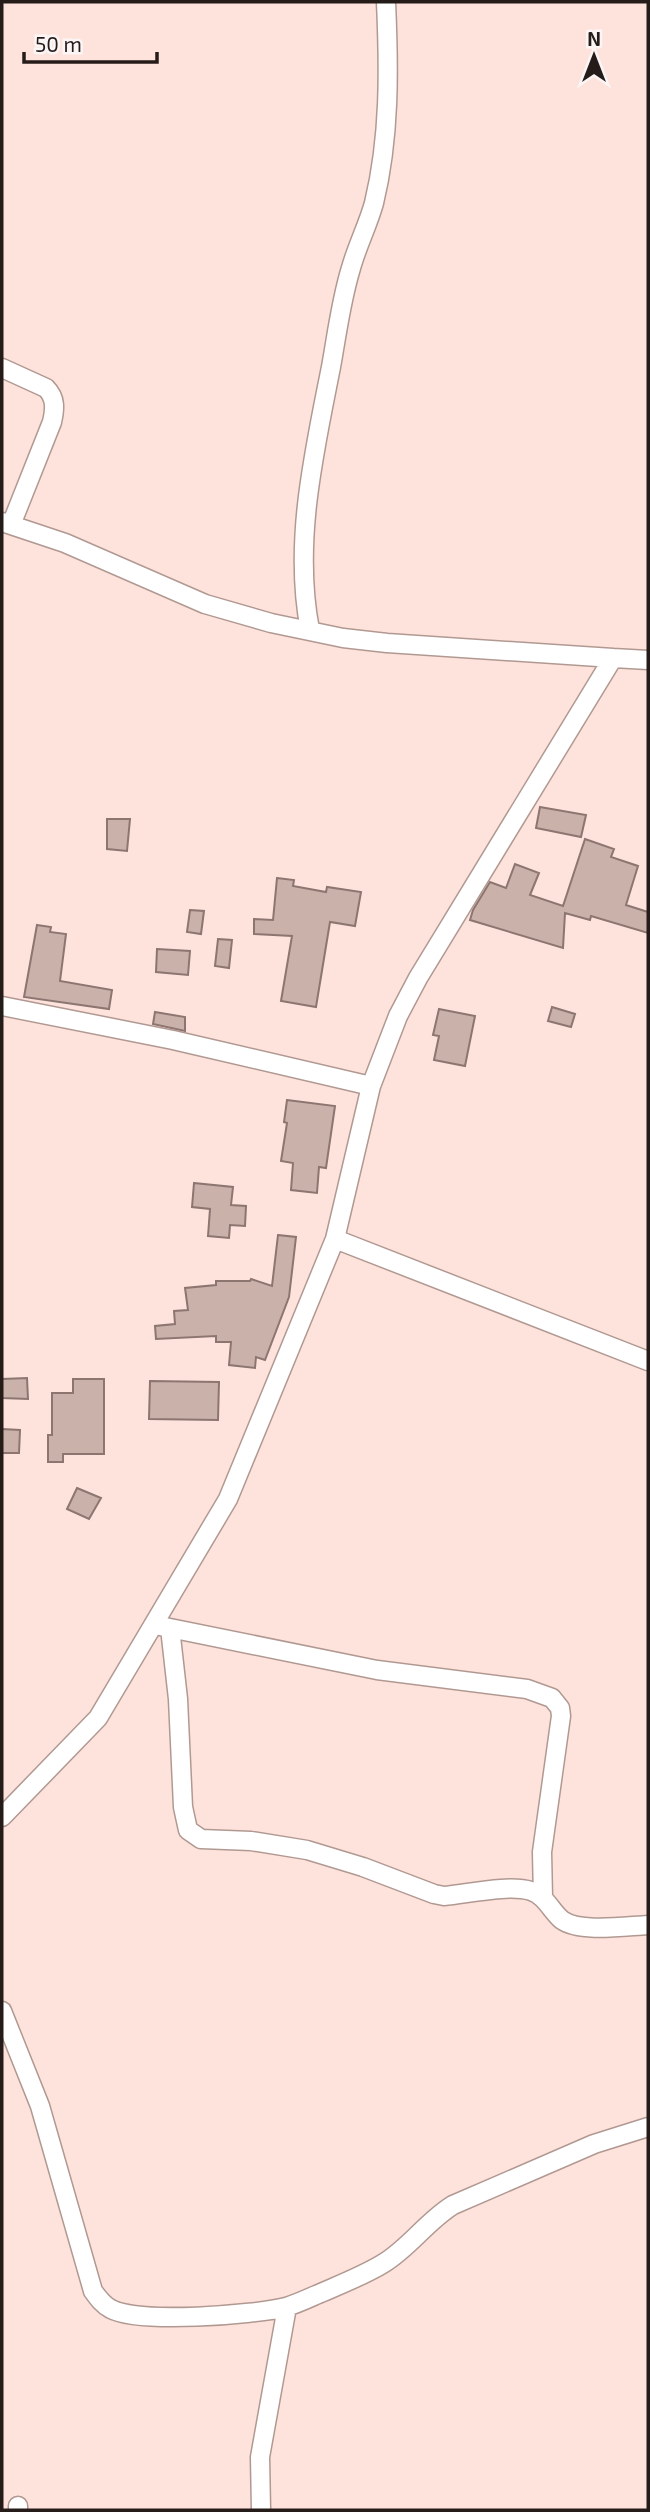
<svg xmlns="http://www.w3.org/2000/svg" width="650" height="2512" viewBox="0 0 650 2512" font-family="'Exo 2',sans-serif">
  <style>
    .building { fill: #cab1aa; stroke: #8d7670; stroke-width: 2 }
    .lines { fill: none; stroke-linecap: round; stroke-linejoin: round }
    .minor-casing { stroke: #b19992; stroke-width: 21 }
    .minor { stroke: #fff; stroke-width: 18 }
  </style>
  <rect width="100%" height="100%" fill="#fee3dd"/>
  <!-- building -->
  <path class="building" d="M 540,807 L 586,815 L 581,837 L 536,828 Z
    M 107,819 L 130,819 L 127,851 L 107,849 Z
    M 585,839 L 614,849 L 611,857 L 638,866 L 626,905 L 648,912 L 648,933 L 591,916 L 590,920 L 565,913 L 563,948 L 470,920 L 473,910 L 490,882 L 506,888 L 515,864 L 539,873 L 530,895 L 563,906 Z
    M 277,878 L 294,880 L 293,886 L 326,892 L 327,887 L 361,892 L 355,926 L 330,922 L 316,1007 L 281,1001 L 292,936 L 254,934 L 254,919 L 273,920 Z
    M 190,910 L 204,911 L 201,934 L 187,932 Z
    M 37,925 L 51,927 L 50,932 L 66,934 L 60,981 L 112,990 L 109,1009 L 24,997 Z
    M 218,939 L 232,940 L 229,968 L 215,966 Z
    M 157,949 L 190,951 L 188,975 L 156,972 Z
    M 552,1007 L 575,1014 L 571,1027 L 548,1021 Z
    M 439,1009 L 475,1016 L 465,1066 L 434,1060 L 439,1036 L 433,1035 Z
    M 155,1012 L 185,1017 L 185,1031 L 153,1024 Z
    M 287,1100 L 335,1106 L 326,1168 L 319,1167 L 317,1193 L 291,1190 L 293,1163 L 281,1161 L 287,1123 L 284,1122 Z
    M 194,1183 L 233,1187 L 231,1205 L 246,1206 L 245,1226 L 230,1225 L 229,1238 L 208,1236 L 210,1209 L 192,1207 Z
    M 278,1235 L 296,1237 L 289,1297 L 265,1360 L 256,1357 L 255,1368 L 229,1365 L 231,1342 L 216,1342 L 216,1336 L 156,1339 L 155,1326 L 175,1324 L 174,1311 L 188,1310 L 185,1288 L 216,1285 L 216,1281 L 250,1281 L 251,1279 L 272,1286 Z
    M 27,1378 L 28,1399 L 2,1398 L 2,1379 Z
    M 73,1379 L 104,1379 L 104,1454 L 63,1454 L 63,1462 L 48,1462 L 48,1435 L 52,1435 L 52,1393 L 73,1393 Z
    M 150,1381 L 219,1382 L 218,1420 L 149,1419 Z
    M 2,1429 L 20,1430 L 19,1453 L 2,1453 Z
    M 77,1488 L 101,1498 L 89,1519 L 67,1509 Z"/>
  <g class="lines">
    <defs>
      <path id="minor" d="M 2,368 L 46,388 C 56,398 55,409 52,422 L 11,525
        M 2,522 L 65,543 L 205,604 L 271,623 L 343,638 L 387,643 L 613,658
        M 310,630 C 293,543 314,453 331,367 C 337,334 341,300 351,268 C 357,246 368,225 374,203 C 390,137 389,69 386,2
        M 2,1006 L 173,1040 L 371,1086
        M 335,1239 L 648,1361
        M 160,1626 L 377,1670 L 527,1689 L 552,1698 L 560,1708 L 561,1716 L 542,1852 L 543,1898
        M 170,1628 L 178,1699 L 183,1807 L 188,1830 L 201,1839 L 251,1841 L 307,1850 L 363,1867 L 434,1894 L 444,1896 C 467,1894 509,1884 531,1891 C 546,1896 551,1911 562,1920 C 580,1933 626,1926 648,1925
        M 2,1817 L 98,1718 L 228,1499 L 335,1239 L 371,1086 L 398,1016 L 418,978 L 613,658 L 648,660
        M 2,2011 L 40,2106 L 93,2291 C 98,2298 103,2305 111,2309 C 139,2324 254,2315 286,2307 C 296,2304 307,2299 316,2295 C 339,2285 363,2276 384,2263 C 410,2247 427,2221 453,2205 L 594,2144 L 648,2127
        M 18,2506 L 18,2510
        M 261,2510 L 260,2457 L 287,2307"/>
    </defs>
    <!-- minor casing -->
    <use href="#minor" class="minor-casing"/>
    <!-- minor -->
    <use href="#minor" class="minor"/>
  </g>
  <!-- border -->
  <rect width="650" height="2512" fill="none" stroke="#251c1a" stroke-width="7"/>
  <!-- north arrow -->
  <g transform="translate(594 56)" stroke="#fbf6f5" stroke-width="5" paint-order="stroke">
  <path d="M0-5L12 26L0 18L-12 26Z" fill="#251c1a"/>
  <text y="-10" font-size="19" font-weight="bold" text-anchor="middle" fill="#251c1a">N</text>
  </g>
  <!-- scale -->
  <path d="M24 52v10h133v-10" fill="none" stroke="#251c1a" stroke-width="3.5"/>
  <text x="35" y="52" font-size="21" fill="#251c1a" stroke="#fbf6f5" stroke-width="5" paint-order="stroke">50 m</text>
</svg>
